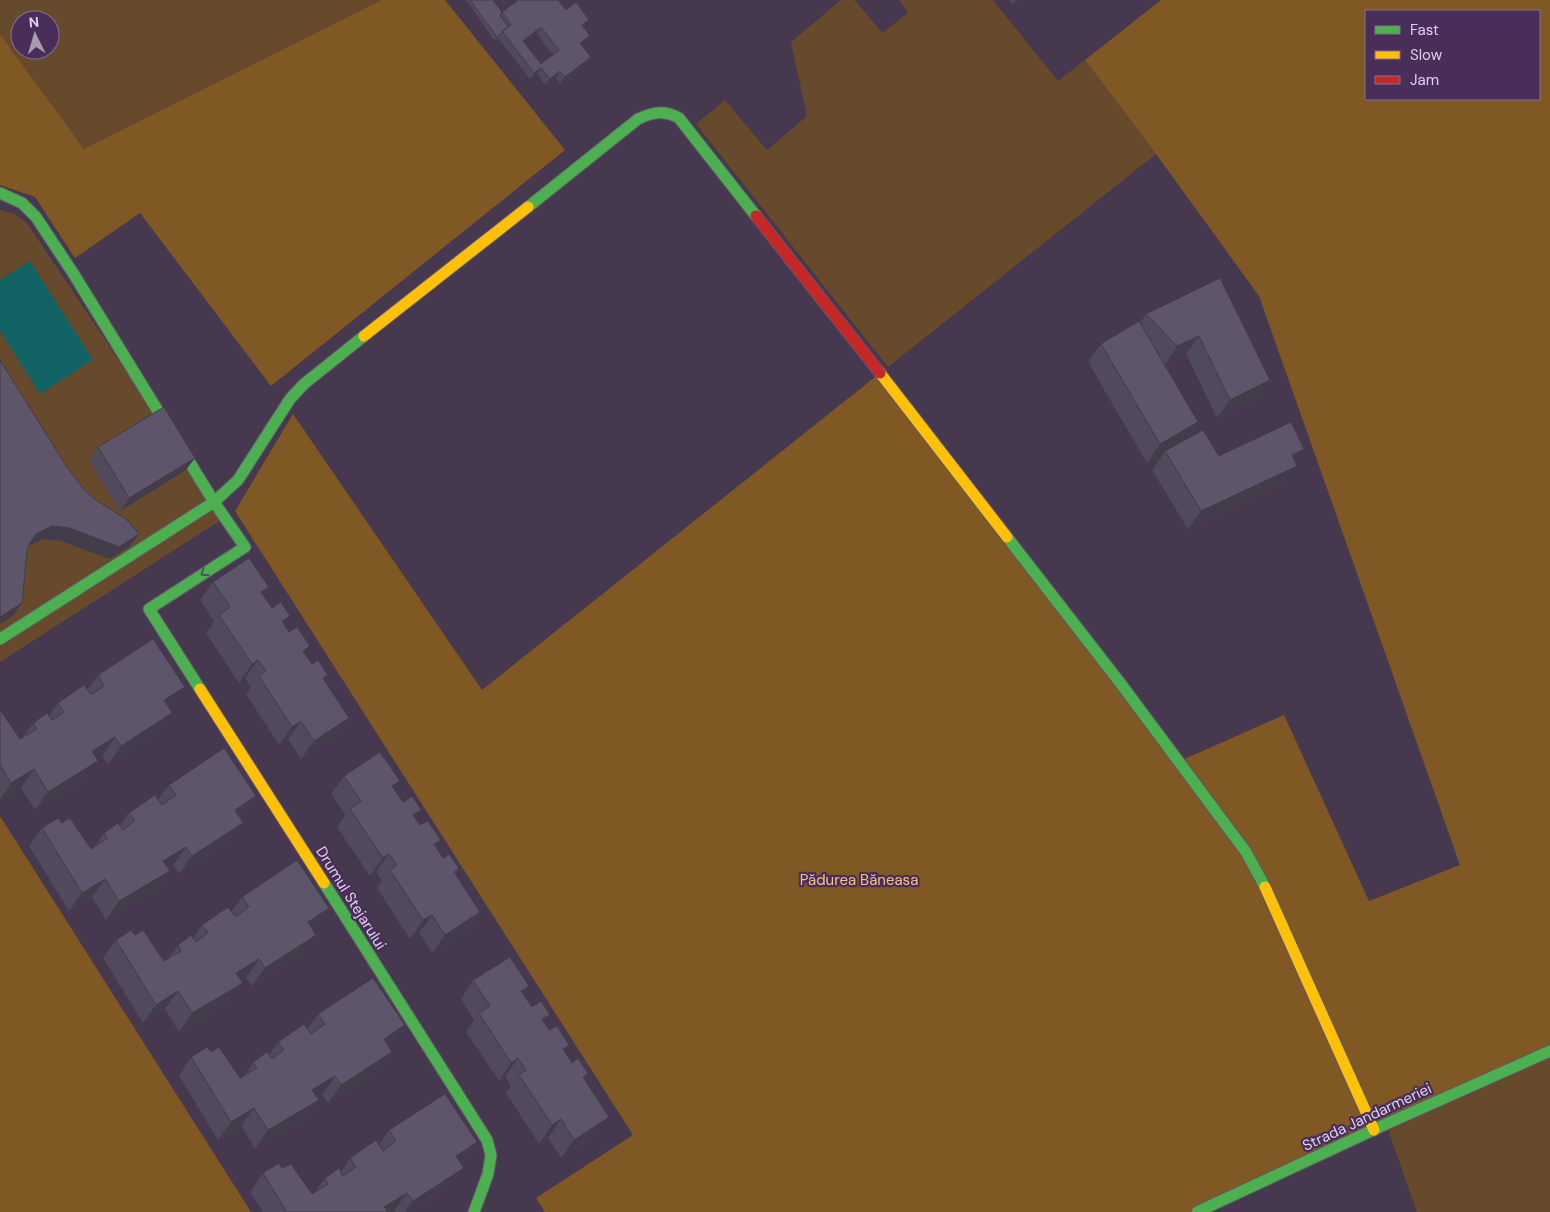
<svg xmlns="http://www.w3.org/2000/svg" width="1550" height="1212" viewBox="0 0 1550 1212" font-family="'DM Sans',sans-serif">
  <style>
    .green { fill: #664a2b; fill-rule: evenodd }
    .forest { fill: #805824; fill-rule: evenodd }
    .water { fill: #116363 }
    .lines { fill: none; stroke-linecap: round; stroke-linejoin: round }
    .fast-casing { stroke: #63566a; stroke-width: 13 }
    .slow-casing { stroke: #63566a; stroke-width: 13 }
    .jam-casing { stroke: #63566a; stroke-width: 13 }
    .fast { stroke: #4caf50; stroke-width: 11 }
    .slow { stroke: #ffc107; stroke-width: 11 }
    .jam { stroke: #c62828; stroke-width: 11 }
    .wall { fill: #51495c; fill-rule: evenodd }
    .shaded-wall { fill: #423c4b }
    .building { fill: #5e556b; stroke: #423c4b; fill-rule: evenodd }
    .oneway { stroke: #495556 }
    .labels { text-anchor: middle; stroke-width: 4.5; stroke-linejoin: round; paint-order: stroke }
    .park-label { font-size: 15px; fill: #f6c382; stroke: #482e58 }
    .street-label { font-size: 15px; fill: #e0d0ea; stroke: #482e58 }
  </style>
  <rect width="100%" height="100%" fill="#46384e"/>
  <!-- green -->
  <path class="green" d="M 0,0 L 382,0 L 84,149 L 0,34 ZM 20,20 L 50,20 L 50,50 L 20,50 Z
    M 841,0 L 855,0 L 882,33 L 908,13 L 899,0 L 993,0 L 1058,81 L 1085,60 L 1156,154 L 888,367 L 696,124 L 725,100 L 767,150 L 807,116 L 791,42 Z
    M 0,210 L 15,214 L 27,223 L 224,518 L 0,662 Z
    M 1550,1051 L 1550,1212 L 1417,1212 L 1386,1124 Z"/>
  <!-- forest -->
  <path class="forest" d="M 382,0 L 445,0 L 565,150 L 271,386 L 140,213 L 75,258 L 35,197 L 0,185 L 0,34 L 84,149 Z
    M 1161,0 L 1550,0 L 1550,1051 L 1197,1212 L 545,1212 L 536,1198 L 633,1135 L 235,511 L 293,414 L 482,690 L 880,373 L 1180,761 L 1284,715 L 1369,901 L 1460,865 L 1259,296 L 1156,154 L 1085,60 ZM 1366,11 L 1539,11 L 1539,99 L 1366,99 Z
    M 0,816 L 251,1212 L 0,1212 Z"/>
  <!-- water -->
  <path class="water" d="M 30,261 L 93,360 L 40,394 L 0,331 L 0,280 Z"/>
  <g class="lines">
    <defs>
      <path id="fast" d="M 0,193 L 22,203 L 36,217 L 73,273 L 214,502 L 245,547 L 149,609 L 200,689
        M 528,207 L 638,119 C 653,112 664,110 679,118 L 756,216
        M 1007,537 L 1121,684 L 1246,852 L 1265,887
        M 0,639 L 214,502 L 238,480 L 290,399 L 304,384 L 364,336
        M 324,883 L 487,1140 L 491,1155 L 488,1174 L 474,1212
        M 1197,1212 L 1386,1124 L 1550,1051"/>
      <path id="slow" d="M 364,336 L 528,207
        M 880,373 L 1007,537
        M 200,689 L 324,883
        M 1265,887 L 1374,1130"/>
      <path id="jam" d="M 756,216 L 880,373"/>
    </defs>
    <!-- fast casing -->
    <use href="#fast" class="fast-casing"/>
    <!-- slow casing -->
    <use href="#slow" class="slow-casing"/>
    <!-- jam casing -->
    <use href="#jam" class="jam-casing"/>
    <!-- fast -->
    <use href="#fast" class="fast"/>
    <!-- slow -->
    <use href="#slow" class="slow"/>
    <!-- jam -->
    <use href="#jam" class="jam"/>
  </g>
  <!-- wall -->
  <path class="wall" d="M 466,0 L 493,0 L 502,12 L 566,10 L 589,20 L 583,27 L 590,36 L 585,42 L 582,45 L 586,64 L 560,84 L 556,77 L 545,85 L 537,74 L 530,79 L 498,38 L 494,40 ZM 537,34 L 553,55 L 541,64 L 524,43 Z
    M 1009,0 L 1018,0 L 1012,4 Z
    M 1220,278 L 1270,380 L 1257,398 L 1217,418 L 1186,354 L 1165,365 L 1198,422 L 1186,439 L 1219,456 L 1295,461 L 1284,484 L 1188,529 L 1152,470 L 1164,453 L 1147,463 L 1088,362 L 1101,344 L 1140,323 L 1146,314 Z
    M 98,447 L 186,470 L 120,511 L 89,460 Z
    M 213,582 L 269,587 L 263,595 L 272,608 L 284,624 L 312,664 L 324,680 L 337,736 L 301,759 L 288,739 L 279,745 L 246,694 L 251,687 L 245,678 L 239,683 L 206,633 L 214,621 L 200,600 Z
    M 98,675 L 172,705 L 169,707 L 159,731 L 108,764 L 102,756 L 97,759 L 86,779 L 35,810 L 21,788 L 0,801 L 0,710 L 20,739 L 23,737 L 33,723 L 49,716 L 58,703 L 87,690 Z
    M 344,776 L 394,789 L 403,802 L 420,825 L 441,840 L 436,847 L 443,858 L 459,868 L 455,874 L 480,912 L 468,930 L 432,953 L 419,933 L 410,939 L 377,888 L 382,881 L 376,872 L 370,876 L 337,827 L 345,815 L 331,794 Z
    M 169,785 L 243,815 L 240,817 L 230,841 L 179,874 L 173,866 L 168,869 L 170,871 L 157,889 L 106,920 L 92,897 L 69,911 L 29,846 L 42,828 L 62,823 L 91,849 L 94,847 L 104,833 L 120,826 L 129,813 L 158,799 Z
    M 242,897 L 329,908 L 317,927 L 313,929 L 303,953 L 252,986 L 246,978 L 241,981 L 230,1001 L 179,1032 L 165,1009 L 143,1023 L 103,958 L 116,940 L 135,935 L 164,961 L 168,959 L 178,945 L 193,938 L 202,925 L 232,911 Z
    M 473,980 L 529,986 L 523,994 L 532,1007 L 544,1023 L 572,1063 L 588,1073 L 584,1079 L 596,1135 L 561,1158 L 548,1138 L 539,1144 L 506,1093 L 511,1086 L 505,1077 L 499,1081 L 466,1032 L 474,1020 L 461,999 Z
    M 318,1014 L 392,1044 L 389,1046 L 379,1070 L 328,1103 L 322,1095 L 317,1098 L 319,1100 L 306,1118 L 255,1149 L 241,1126 L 218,1140 L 179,1076 L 191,1057 L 211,1052 L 240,1078 L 244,1076 L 253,1062 L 269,1055 L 278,1042 L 307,1029 Z
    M 389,1130 L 477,1142 L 464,1160 L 460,1163 L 451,1186 L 411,1212 L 395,1212 L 394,1211 L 392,1212 L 263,1212 L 250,1192 L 263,1173 L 282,1168 L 312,1194 L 315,1192 L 325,1178 L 341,1172 L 350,1158 L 379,1145 Z"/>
  <!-- shaded-wall -->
  <path class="shaded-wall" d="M 589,20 L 585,26 L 577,32 L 582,25 Z
    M 541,27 L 537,34 L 518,48 L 523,41 Z
    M 590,36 L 585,42 L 576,50 L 580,43 Z
    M 591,57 L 586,64 L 560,84 L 565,77 Z
    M 541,68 L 537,74 L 530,79 L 534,73 Z
    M 560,71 L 556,77 L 545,85 L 550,79 Z
    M 1199,336 L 1186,354 L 1165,365 L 1177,346 Z
    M 1270,380 L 1257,398 L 1217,418 L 1230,400 Z
    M 1198,422 L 1185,440 L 1165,451 L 1164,453 L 1147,463 L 1160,444 Z
    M 1304,449 L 1291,467 L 1292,455 Z
    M 195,458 L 186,470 L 120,511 L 129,498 Z
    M 1297,466 L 1284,484 L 1188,529 L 1201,511 Z
    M 52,526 L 139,534 L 130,546 L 110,559 L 61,541 L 43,539 L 27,547 L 36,534 Z
    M 269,587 L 256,606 L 261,592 Z
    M 22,603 L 13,616 L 0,624 L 0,617 Z
    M 290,616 L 277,634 L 282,621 Z
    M 310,646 L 297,665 L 303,651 Z
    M 258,660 L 245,678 L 239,683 L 252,664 Z
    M 185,687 L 172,705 L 151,719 L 164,700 Z
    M 172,713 L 159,731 L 108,764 L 121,746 Z
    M 349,718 L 337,736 L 301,759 L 314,741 Z
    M 301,721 L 288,739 L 279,745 L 292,727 Z
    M 115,737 L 102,756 L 79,770 L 92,751 Z
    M 98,761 L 86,779 L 35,810 L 48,792 Z
    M 34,769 L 21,788 L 0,801 L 0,799 L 11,783 Z
    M 400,781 L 387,800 L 392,786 Z
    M 256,796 L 243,815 L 222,828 L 235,810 Z
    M 421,810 L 408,828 L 413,815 Z
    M 243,823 L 230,841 L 179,874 L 192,856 Z
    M 441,840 L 428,859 L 434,844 Z
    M 186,847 L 173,866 L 150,880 L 163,861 Z
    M 389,854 L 376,872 L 370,876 L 383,858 Z
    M 170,871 L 157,889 L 106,920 L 119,901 Z
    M 105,879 L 92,897 L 69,911 L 82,893 Z
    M 329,908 L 317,927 L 296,940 L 308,922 Z
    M 480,912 L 468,930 L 432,953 L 445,935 Z
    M 432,915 L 419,933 L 410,939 L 423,920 Z
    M 316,935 L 303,953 L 252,986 L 265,968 Z
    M 259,959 L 246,978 L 223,992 L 236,973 Z
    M 243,983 L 230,1001 L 179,1032 L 192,1013 Z
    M 529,986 L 516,1004 L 521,991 Z
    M 178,991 L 165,1009 L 143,1023 L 156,1005 Z
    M 550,1015 L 537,1033 L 542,1019 Z
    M 405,1025 L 392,1044 L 371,1058 L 384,1039 Z
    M 569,1045 L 557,1063 L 563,1049 Z
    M 392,1052 L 379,1070 L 328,1103 L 341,1085 Z
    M 518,1058 L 505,1077 L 499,1081 L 511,1063 Z
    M 335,1076 L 322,1095 L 299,1109 L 312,1090 Z
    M 319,1100 L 306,1118 L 255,1149 L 268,1130 Z
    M 254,1108 L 241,1126 L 218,1140 L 231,1122 Z
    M 609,1117 L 596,1135 L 561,1158 L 574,1140 Z
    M 561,1119 L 548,1138 L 539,1144 L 552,1125 Z
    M 477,1142 L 464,1160 L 443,1174 L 456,1156 Z
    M 464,1168 L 451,1186 L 411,1212 L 405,1212 L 413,1201 Z
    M 407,1193 L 394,1211 L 392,1212 L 380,1212 L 384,1207 Z"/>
  <!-- building -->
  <path class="building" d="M 470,0 L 493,0 L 502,12 L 500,15 L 508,27 L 497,37 Z
    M 518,0 L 558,0 L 566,10 L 576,2 L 589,20 L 582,25 L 590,36 L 580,43 L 591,57 L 565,77 L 560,71 L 550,79 L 541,68 L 534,73 L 502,31 L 511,25 L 502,12 ZM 541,27 L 559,50 L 541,64 L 523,41 Z
    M 1220,278 L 1270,380 L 1230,400 L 1199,336 L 1177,346 L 1146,314 Z
    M 1139,321 L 1198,422 L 1160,444 L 1101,344 Z
    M 0,360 L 67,467 L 83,488 L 93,498 L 127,520 L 139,534 L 119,547 L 70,528 L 52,526 L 36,534 L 30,543 L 27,551 L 22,603 L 0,617 Z
    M 164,407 L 195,458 L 129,498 L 98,447 Z
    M 1291,422 L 1304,449 L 1292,455 L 1297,466 L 1201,511 L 1165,451 L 1203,430 L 1219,456 Z
    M 249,558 L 269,587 L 261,592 L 272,608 L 281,602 L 290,616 L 282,621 L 289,632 L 297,627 L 310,646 L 303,651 L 312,664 L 318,660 L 328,675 L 323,678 L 349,718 L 314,741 L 301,721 L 292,727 L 259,676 L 266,671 L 258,660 L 252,664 L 219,615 L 230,607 L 213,582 Z
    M 153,639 L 185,687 L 164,700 L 172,713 L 121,746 L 115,737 L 92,751 L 98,761 L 48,792 L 34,769 L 11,783 L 0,765 L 0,710 L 20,739 L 37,729 L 33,723 L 47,713 L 52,720 L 64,712 L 58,703 L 84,685 L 91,695 L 104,686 L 98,675 Z
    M 224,748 L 256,796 L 235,810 L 243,823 L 192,856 L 186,847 L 163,861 L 170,871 L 119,901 L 105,879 L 82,893 L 42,828 L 58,818 L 62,823 L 70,818 L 91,849 L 108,838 L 104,833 L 118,823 L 123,830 L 135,821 L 129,813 L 155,795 L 162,805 L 176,795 L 169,785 Z
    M 380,752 L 400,781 L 392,786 L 403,802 L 412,796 L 421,810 L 413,815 L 420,825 L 428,821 L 441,840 L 434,844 L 443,858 L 449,854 L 459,868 L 454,872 L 480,912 L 445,935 L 432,915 L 423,920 L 390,870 L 397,865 L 389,854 L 383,858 L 350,809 L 361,801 L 344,776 Z
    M 297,860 L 329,908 L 308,922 L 316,935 L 265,968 L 259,959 L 236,973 L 243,983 L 192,1013 L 178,991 L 156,1005 L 116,940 L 131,930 L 135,935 L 143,930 L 164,961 L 181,951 L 178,945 L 191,935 L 196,942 L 208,933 L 202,925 L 228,907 L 236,917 L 249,907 L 242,897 Z
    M 510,957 L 529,986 L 521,991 L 532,1007 L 541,1001 L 550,1015 L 542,1019 L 549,1030 L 557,1026 L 569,1045 L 563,1049 L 572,1063 L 578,1058 L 588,1073 L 583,1077 L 609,1117 L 574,1140 L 561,1119 L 552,1125 L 519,1075 L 526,1070 L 518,1058 L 511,1063 L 479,1013 L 490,1006 L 473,980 Z
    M 373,978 L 405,1025 L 384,1039 L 392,1052 L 341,1085 L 335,1076 L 312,1090 L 319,1100 L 268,1130 L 254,1108 L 231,1122 L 191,1057 L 207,1047 L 211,1052 L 219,1047 L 240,1078 L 257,1068 L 253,1062 L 267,1052 L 272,1059 L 284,1050 L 278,1042 L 304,1024 L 311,1034 L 325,1024 L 318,1014 Z
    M 445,1094 L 477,1142 L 456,1156 L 464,1168 L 413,1201 L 407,1193 L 384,1207 L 388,1212 L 287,1212 L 263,1173 L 279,1163 L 282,1168 L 291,1164 L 312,1194 L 328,1184 L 325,1178 L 339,1168 L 343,1176 L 356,1167 L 350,1158 L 376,1140 L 383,1151 L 396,1141 L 389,1130 Z"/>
  <!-- one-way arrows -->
  <defs><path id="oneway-chevron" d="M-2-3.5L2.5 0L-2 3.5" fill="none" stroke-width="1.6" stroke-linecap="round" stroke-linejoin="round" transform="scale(1.25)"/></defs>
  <use class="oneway" href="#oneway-chevron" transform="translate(204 573) rotate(147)"/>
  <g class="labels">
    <!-- park labels -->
    <g class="park-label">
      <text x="859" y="885">Pădurea Băneasa</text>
    </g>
    <!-- street labels -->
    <g class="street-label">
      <text transform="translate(351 898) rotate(58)" y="5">Drumul Stejarului</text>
      <text transform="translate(1367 1117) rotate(-25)" y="5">Strada Jandarmeriei</text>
    </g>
  </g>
  <!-- legend -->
  <rect x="1365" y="10" width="175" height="90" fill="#482e58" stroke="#856f92"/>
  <rect x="1375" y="26" width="25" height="8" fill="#4caf50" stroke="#856f92"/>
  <text x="1410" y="35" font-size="15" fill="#e0d0ea">Fast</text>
  <rect x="1375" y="51" width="25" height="8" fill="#ffc107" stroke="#856f92"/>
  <text x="1410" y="60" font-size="15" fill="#e0d0ea">Slow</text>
  <rect x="1375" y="76" width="25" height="8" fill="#c62828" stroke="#856f92"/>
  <text x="1410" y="85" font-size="15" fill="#e0d0ea">Jam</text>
  <!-- north arrow -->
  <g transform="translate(35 35) rotate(355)"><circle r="24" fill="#482e58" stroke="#856f92"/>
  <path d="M0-4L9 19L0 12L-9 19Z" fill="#aa9bb3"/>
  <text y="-8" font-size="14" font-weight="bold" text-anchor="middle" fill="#e0d0ea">N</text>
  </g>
</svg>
